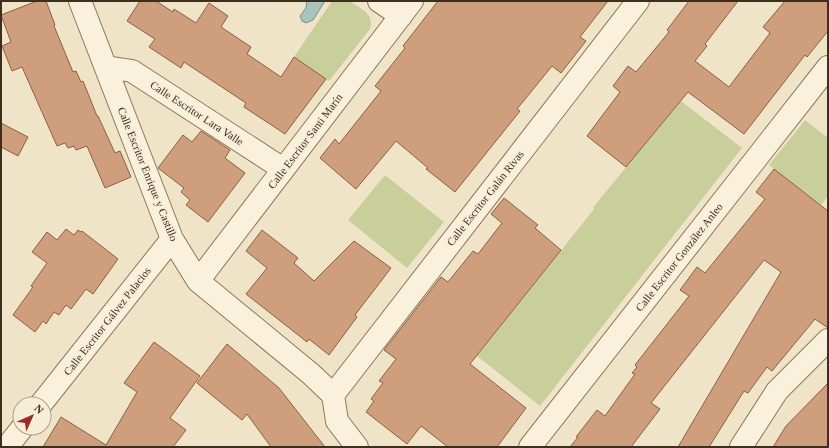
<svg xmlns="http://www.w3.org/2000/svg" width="829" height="448" viewBox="0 0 829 448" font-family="'Times New Roman',serif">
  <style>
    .green { fill: #c9cf9b }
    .water { fill: #a9c4bc; stroke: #6f938a }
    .building { fill: #cf9f7d; stroke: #8d5f41 }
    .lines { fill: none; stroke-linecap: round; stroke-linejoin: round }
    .minor-casing { stroke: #8d765c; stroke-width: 24 }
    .minor { stroke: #faf1dc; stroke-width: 22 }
    .labels { text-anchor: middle; stroke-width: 4; stroke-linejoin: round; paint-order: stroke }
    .street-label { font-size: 11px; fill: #3d2e20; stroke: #f7eed8 }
  </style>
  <rect width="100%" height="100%" fill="#f0e4c8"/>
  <!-- green -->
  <path class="green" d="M 332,1 L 350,1 L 366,12 L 370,18 L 371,23 L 370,29 L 329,81 L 294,57 Z
    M 681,101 L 742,148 L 540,406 L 477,356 L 594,209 L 593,207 L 594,206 Z
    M 805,120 L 828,138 L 828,196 L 821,205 L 769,165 Z
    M 385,175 L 444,222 L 407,268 L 348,220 Z"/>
  <!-- water -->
  <path class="water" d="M 307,1 L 325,1 L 313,20 L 306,23 L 302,21 L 300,16 L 306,8 Z"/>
  <!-- building -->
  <path class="building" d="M 37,1 L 46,1 L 55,25 L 54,26 L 73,72 L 76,71 L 81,82 L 83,81 L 97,116 L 98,116 L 115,153 L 120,151 L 131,177 L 105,188 L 87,146 L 76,150 L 74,146 L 68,148 L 65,143 L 57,146 L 22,67 L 12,71 L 2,46 L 11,42 L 1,15 Z
    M 140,1 L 156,1 L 173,12 L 174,9 L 196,23 L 209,3 L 228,16 L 221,27 L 251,47 L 247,54 L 281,77 L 294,57 L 326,79 L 285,134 L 244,107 L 246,103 L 184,62 L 181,68 L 149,47 L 155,39 L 127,21 Z
    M 438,1 L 608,1 L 580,37 L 586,41 L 561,73 L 552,66 L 517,109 L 520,111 L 455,192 L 426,169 L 428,168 L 396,141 L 356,189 L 320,158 L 335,139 L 339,144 L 381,91 L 375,86 L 405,48 L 403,46 Z
    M 689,1 L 738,1 L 705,44 L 707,46 L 695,61 L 729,87 L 770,33 L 763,27 L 785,1 L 828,1 L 828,31 L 807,57 L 805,55 L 744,134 L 688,92 L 626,167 L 587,136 L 620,92 L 613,86 L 628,66 L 636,72 L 669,32 L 667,30 Z
    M 1,123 L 28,137 L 18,156 L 1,147 Z
    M 201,131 L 230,150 L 225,158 L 245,173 L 208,222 L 186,205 L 190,200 L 181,192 L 184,188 L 158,168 L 183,135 L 192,142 Z
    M 774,169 L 828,211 L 828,328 L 815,319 L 772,371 L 767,367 L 748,393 L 744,391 L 709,447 L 678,447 L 781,272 L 764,260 L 651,403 L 660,409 L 631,447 L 570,447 L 578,437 L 576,437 L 597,410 L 605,416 L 635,374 L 632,373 L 637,367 L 635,365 L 689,296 L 680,290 L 697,267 L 705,273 L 765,199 L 756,192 Z
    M 504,198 L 538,225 L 535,228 L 561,250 L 470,364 L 526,408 L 497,447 L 448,447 L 421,426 L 407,444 L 366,412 L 374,401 L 371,399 L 383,383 L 379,381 L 396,359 L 384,350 L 441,277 L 448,282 L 473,251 L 478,254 L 502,223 L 491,214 Z
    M 66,229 L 74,235 L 78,230 L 81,232 L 82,231 L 118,259 L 93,294 L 86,289 L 71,309 L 66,305 L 59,315 L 54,312 L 46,324 L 43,321 L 35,332 L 13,315 L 33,287 L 31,286 L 47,263 L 32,252 L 47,232 L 57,240 Z
    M 262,230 L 298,258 L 294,263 L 314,281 L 354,241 L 391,268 L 355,315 L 357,317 L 329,355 L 309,339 L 307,342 L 246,294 L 267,268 L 246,251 Z
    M 154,342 L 200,376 L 170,418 L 186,430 L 173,447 L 43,447 L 61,417 L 106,445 L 137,392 L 124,383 Z
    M 227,344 L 279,388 L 325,447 L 271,447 L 247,414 L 242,420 L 197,383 Z
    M 828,383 L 828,447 L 773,447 L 786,426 Z"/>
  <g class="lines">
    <defs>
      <path id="minor" d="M 80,1 L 172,239 L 198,281 L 311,374 L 333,395 L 337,421 L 357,447
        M 379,1 L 401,16
        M 106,67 L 132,71 L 283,169
        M 198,281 L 412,1
        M 333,395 L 638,1
        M 41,404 L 172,239
        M 7,447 L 22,428
        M 530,447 L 828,67
        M 741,447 L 777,391 L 828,340"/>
    </defs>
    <!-- minor casing -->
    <use href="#minor" class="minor-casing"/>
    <!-- minor -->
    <use href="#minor" class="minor"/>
  </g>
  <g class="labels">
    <!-- street labels -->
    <g class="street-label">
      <text transform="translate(197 113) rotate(33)" y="4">Calle Escritor Lara Valle</text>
      <text transform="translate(305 141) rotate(-53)" y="4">Calle Escritor Santi Marín</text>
      <text transform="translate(148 174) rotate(68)" y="4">Calle Escritor Enrique y Castillo</text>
      <text transform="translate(485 198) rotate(-52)" y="4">Calle Escritor Galán Rivas</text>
      <text transform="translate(679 257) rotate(-52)" y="4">Calle Escritor González Anleo</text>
      <text transform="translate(107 321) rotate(-52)" y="4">Calle Escritor Gálvez Palacios</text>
    </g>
  </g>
  <!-- border -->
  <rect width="829" height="448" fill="none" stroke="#3d2e20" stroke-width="4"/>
  <!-- north arrow -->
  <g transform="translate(32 416) rotate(45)"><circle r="19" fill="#f7eed8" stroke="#ada18e"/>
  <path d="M0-3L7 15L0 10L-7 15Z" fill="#9e2a2b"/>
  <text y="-6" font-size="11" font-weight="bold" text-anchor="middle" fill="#3d2e20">N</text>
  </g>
</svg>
